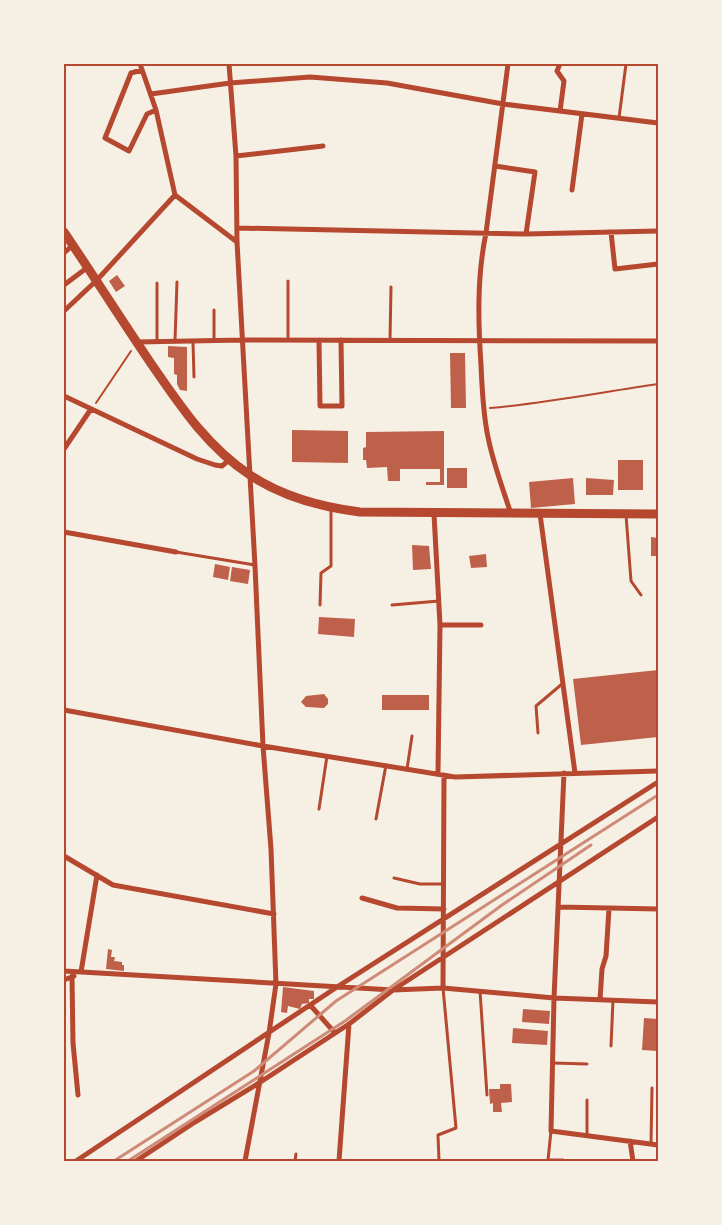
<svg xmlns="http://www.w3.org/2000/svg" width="722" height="1225" viewBox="0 0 722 1225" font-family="'Golos Text',sans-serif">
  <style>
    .building { fill: #bf614a }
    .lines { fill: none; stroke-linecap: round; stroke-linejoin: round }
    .path { stroke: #b5482f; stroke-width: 2 }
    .service { stroke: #b5482f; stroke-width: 3 }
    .minor { stroke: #b5482f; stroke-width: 5 }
    .secondary { stroke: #b5482f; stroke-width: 9 }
    .rail { stroke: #cf8b77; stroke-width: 3 }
    .neatline { fill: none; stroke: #b5482f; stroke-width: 2 }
  </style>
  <rect width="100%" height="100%" fill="#f6efe4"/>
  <!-- building -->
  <path class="building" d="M 117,275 L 125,286 L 116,292 L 109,281 Z
    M 168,346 L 187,347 L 187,391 L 180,390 L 177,384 L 177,375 L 174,374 L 174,358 L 168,357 Z
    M 450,353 L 465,353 L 466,408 L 451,408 Z
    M 292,430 L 348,431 L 348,463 L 292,462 Z
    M 444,431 L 444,485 L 426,485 L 426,482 L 440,482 L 440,469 L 400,469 L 400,481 L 388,481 L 387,467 L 367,468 L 366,460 L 363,460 L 363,448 L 366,447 L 366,432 Z
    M 618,460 L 643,460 L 643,490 L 618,490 Z
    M 447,468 L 467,468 L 467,488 L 447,488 Z
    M 573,478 L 575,504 L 531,508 L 529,482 Z
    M 586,478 L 614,480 L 613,495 L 586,495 Z
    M 651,537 L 658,538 L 658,556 L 651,556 Z
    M 412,545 L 429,546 L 431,569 L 413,570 Z
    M 486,554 L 487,567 L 471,568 L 469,556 Z
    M 215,564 L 230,567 L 228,580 L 213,577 Z
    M 232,567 L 250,570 L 248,584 L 230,581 Z
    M 319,617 L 355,619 L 354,637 L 318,634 Z
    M 658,670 L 658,737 L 581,745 L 573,679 Z
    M 324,694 L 328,699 L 328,704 L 324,708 L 306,707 L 301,702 L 306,696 Z
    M 382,695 L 429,695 L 429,710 L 382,710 Z
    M 108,949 L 112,950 L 111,957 L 115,957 L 114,961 L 122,962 L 122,965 L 124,965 L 124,971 L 106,969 Z
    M 283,987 L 314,991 L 314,999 L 309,999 L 309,1003 L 302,1004 L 300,1009 L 288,1006 L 287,1013 L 281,1012 Z
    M 523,1009 L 550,1011 L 549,1024 L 522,1022 Z
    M 644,1018 L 658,1019 L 658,1051 L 642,1050 Z
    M 513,1028 L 548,1031 L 547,1045 L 512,1043 Z
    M 500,1084 L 511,1084 L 512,1102 L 501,1103 L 502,1112 L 493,1112 L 493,1103 L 490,1104 L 489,1089 L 500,1089 Z"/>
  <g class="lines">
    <!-- path -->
    <path class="path" d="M 96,403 L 131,351
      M 490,408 C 547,403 602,392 658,384"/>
    <!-- service -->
    <path class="service" d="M 619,118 L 626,64
      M 288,281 L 288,340
      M 214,340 L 214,310
      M 390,340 L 391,287
      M 175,341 L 177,282
      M 157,342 L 157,283
      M 193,342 L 194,377
      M 626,515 L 631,581 L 641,595
      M 176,552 L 255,565
      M 320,605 L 321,573 L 331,566 L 331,509
      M 392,605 L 439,601
      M 538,733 L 536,706 L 562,684
      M 407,769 L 412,736
      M 319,809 L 327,756
      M 376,819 L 386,765
      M 394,878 L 420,884 L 444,884
      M 480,991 L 487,1095
      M 611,1046 L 613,1000
      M 553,1063 L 587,1064
      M 551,1131 L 548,1160 L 563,1160
      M 587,1136 L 587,1100
      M 651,1144 L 652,1088
      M 295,1161 L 296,1154
      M 439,1161 L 438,1135 L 456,1128 L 443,988"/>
    <!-- minor -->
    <path class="minor" d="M 140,64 L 156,110 L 175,195
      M 229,64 L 236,156 L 237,242 L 255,566 L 263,746 L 271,849 L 276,984 L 269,1033 L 245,1161
      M 508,64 L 486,233 C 477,276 478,321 481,365 C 482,389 483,414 488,437 C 493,463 503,489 511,514
      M 560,64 L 557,71 L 564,81 L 560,111
      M 142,70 L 131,73 L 105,138 L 129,151 L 147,114 L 156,110
      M 151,94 L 230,83 L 310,77 L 387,83 L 503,104 L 658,123
      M 236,156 L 323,146
      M 495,166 L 535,172 L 526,234
      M 572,190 L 582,114
      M 237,228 L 526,234 L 658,231
      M 611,232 L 615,269 L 658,264
      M 64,253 L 73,245
      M 64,285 L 88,267
      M 64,311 L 97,280 L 175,195 L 237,242
      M 319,340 L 320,406 L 342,406 L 341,340
      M 137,342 L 243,340 L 658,341
      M 64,396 L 197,459 L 215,465 L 222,466 L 229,460
      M 64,449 L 91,409
      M 434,514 L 440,625 L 438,773
      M 540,514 L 575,773
      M 64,532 L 176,552
      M 440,625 L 481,625
      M 64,710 L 263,746 L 455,777 L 658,771
      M 564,773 L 554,998 L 551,1131 L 658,1145
      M 64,856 L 113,885 L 274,914
      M 362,898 L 397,908 L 444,909
      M 559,907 L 658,909
      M 64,971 L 393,990 L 443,988 L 554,998 L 658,1002
      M 81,972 L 97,875
      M 72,976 L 73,1043 L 78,1095
      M 64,980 L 74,976
      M 443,988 L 444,775
      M 600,1000 L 602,969 L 606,956 L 609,909
      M 311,1006 L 335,1033
      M 630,1141 L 633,1161
      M 76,1161 L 337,987 L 658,782
      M 136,1161 L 195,1122 L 259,1083 L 349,1024 L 393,990 L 658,817
      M 339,1161 L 349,1024"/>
    <!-- secondary -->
    <path class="secondary" d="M 64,232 C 93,275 121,319 150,362 C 179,404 206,446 250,475 C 283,497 321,507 360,512 L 658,514"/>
    <!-- rail -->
    <path class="rail" d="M 114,1161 L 254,1071 L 336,1001 L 658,795
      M 128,1161 L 345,1021 L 502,905 L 591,845"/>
  </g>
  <!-- border -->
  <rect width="722" height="1225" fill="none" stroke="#f6efe4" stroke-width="130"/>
  <rect x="65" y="65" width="592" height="1095" class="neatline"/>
</svg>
